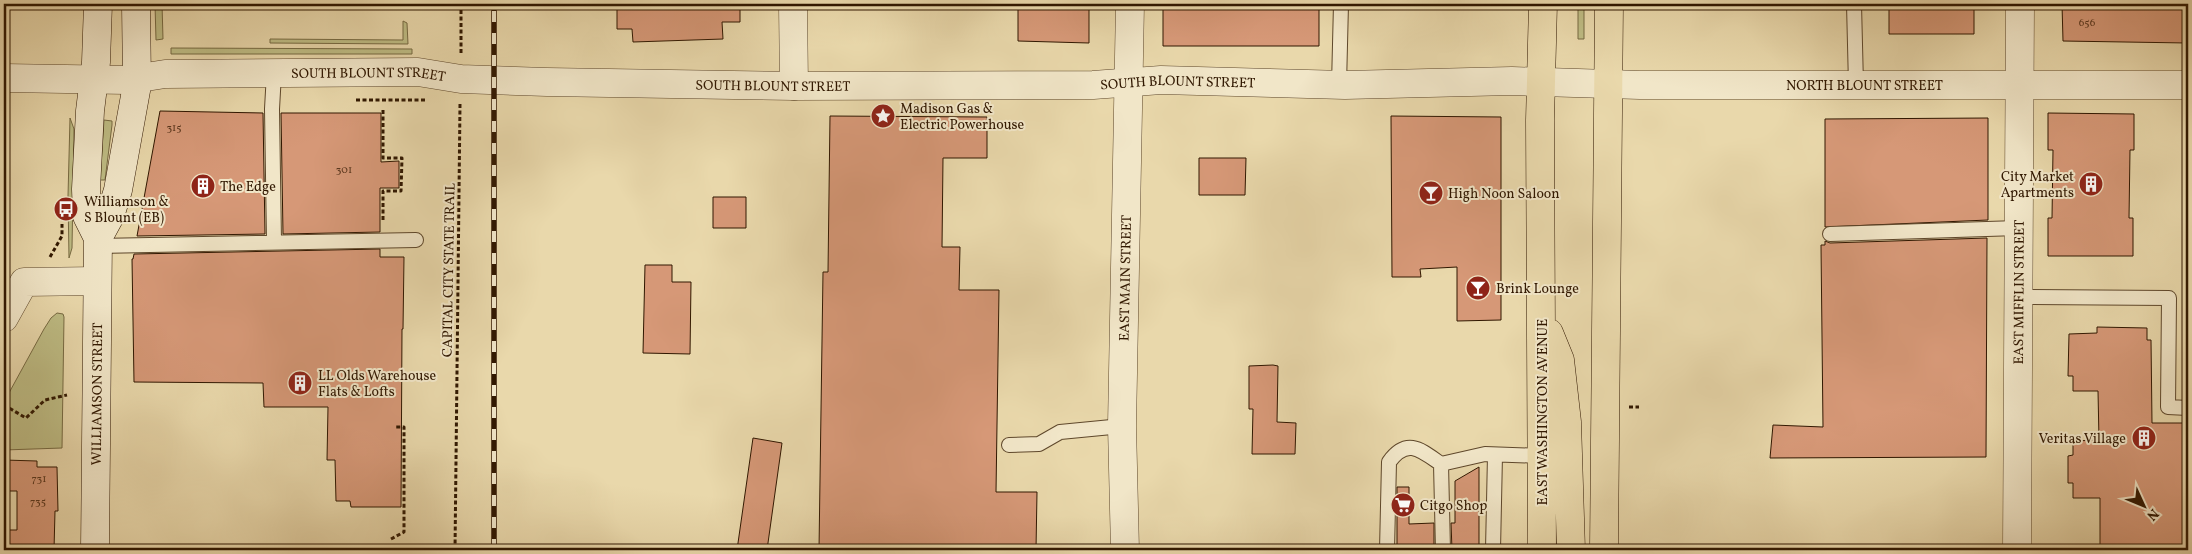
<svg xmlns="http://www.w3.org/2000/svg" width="2192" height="554" viewBox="0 0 2192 554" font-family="Vollkorn,serif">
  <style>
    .green { fill: #bebc84; stroke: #776a42 }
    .building { fill: #d69877; stroke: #301700 }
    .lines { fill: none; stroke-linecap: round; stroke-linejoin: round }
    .lane-casing { stroke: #5e472b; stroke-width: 16 }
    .street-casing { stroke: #5e472b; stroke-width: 29 }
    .secondary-casing { stroke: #301700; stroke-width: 29 }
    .primary-casing { stroke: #301700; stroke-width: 29 }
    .path { stroke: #301700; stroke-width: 3; stroke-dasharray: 4 2.5; stroke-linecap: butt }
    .lane { stroke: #f1e6c8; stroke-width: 14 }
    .street { stroke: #f1e6c8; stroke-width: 28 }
    .secondary { stroke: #f1e6c8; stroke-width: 28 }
    .primary { stroke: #e9d8ab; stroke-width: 28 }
    .rail-casing { stroke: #301700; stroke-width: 5.5 }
    .rail { stroke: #f1e6c8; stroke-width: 4; stroke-dasharray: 11; stroke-linecap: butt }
    .labels { text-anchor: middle; stroke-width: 4; stroke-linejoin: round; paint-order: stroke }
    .number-label { font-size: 11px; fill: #5a371e }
    .street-label { font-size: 14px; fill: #301700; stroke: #f1e6c8 }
    .poi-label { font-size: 14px; fill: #301700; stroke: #f1e6c8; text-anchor: start }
  </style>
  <rect width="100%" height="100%" fill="#e9d8ab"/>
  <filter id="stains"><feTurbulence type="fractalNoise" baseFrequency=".004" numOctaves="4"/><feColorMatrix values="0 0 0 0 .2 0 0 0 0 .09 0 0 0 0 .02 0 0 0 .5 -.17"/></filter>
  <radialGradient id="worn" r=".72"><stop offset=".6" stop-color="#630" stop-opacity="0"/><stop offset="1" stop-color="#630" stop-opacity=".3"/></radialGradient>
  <!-- green -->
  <path class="green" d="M 155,4 L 162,4 L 163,39 L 156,40 Z
    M 1578,4 L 1584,4 L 1584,39 L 1578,39 Z
    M 403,21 L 407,23 L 408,44 L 270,43 L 270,39 L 403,40 Z
    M 171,48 L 412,49 L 412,54 L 171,54 Z
    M 70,118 L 74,129 L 72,248 L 69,258 L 68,196 Z
    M 104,120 L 112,121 L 112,125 L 105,180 L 100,180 Z
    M 57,313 L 63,314 L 64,317 L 62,448 L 4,450 L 4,402 L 44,329 L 51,318 Z"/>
  <!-- building -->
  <path class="building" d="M 617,4 L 740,4 L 740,22 L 722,22 L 723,39 L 633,42 L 632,29 L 617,29 Z
    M 1018,4 L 1089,4 L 1089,43 L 1018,41 Z
    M 1163,4 L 1319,4 L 1319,46 L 1163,46 Z
    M 1889,4 L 1974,4 L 1974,34 L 1889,34 Z
    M 2062,4 L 2187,4 L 2187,43 L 2063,41 Z
    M 160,111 L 263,113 L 265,234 L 137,236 Z
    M 281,113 L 381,113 L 381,162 L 399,161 L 399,188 L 380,188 L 380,232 L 283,234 Z
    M 2048,113 L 2134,114 L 2134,150 L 2130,150 L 2129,218 L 2133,218 L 2133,256 L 2048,256 L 2048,218 L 2052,218 L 2053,150 L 2048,150 Z
    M 830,116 L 987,117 L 987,158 L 943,158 L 942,247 L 960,247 L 959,290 L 999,290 L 996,492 L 1037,492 L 1036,550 L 819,550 L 823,272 L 828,272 Z
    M 1391,116 L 1501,117 L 1501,320 L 1457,321 L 1457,267 L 1420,269 L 1421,277 L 1392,277 Z
    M 1988,118 L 1988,220 L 1825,227 L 1825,119 Z
    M 1199,158 L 1246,158 L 1245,195 L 1199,195 Z
    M 713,197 L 746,197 L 746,228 L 713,228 Z
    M 1987,238 L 1986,457 L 1770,458 L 1773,425 L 1823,427 L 1821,245 L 1825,245 L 1825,241 L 1830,243 Z
    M 380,249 L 380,257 L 404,257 L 403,329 L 402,329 L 401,507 L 351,507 L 350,501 L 336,501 L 335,460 L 327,460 L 328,407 L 264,407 L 263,383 L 134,382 L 132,259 L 133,259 L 134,254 Z
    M 645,265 L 672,265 L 672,282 L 691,282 L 690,354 L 643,353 Z
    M 2097,327 L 2147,328 L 2147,340 L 2151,340 L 2152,423 L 2188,423 L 2188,550 L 2100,550 L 2100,498 L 2073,498 L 2073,483 L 2068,483 L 2068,456 L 2073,455 L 2073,441 L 2099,440 L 2098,391 L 2073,391 L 2073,376 L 2068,376 L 2069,334 L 2097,333 Z
    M 1273,365 L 1278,366 L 1277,422 L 1296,423 L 1295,454 L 1252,454 L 1253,409 L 1249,409 L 1249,366 Z
    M 753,438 L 782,443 L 767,550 L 737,550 Z
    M 4,460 L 37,461 L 37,467 L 57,467 L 58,511 L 55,511 L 54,550 L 4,550 L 4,530 L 17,530 L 17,491 L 4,491 Z
    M 1479,467 L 1479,550 L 1452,550 L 1451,523 L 1455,523 L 1455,481 Z
    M 1397,487 L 1409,487 L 1409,524 L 1434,523 L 1434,550 L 1397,550 Z"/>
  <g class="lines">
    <defs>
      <path id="lane" d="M 1854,4 L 1856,85
        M 274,73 L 272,109 L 274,242
        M 1339,85 L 1341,4
        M 1830,234 L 2018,228
        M 97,246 L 416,240
        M 2018,297 L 2169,298 L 2168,407 L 2188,408
        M 1009,445 L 1039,444 L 1060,432 L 1122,426
        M 1387,550 L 1389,462 C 1407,437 1421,450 1441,464
        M 1443,550 L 1441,464 L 1485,454 L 1542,456
        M 1493,550 L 1495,455"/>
      <g id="street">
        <path d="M 793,4 L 794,86"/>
        <path id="s1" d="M 4,78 L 127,80 L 165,74 L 418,72 L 461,79 L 547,82 L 794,86 L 1093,85 L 1161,80 L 1345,85 L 1512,81 L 1640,85 L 2188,85"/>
        <path d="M 4,318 L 24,282 L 97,281"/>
        <path id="s2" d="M 1125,550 L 1122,426 L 1130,4"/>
        <path id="s3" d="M 2017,550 L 2020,4"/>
      </g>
      <g id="secondary">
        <path d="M 98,238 L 110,216 L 118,190 L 137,85 L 136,4"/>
        <path id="s4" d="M 95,550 L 98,238 L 87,216 L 86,189 L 90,111 L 96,62 L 98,4"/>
      </g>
      <path id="primary" d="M 1549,333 L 1560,360 L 1567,422 L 1571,550
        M 1542,550 L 1540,120 L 1543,4
        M 1604,550 L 1609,4"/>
    </defs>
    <!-- lane casing -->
    <use href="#lane" class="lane-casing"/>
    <!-- street casing -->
    <use href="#street" class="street-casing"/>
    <!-- secondary casing -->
    <use href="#secondary" class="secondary-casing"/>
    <!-- primary casing -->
    <use href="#primary" class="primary-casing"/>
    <!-- path -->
    <path class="path" d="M 461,53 L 461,4
      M 356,100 L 425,100
      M 383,220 L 383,191 L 401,191 L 402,158 L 383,158 L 383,109
      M 50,257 L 62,236 L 62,224
      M 4,405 L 26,418 L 45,400 L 67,395
      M 1629,407 L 1639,407
      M 391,539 L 404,532 L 404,427 L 396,427
      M 455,550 L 460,104"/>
    <!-- lane -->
    <use href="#lane" class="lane"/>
    <!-- street -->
    <use href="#street" class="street"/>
    <!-- secondary -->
    <use href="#secondary" class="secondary"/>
    <!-- primary -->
    <use href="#primary" class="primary"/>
    <defs>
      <path id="rail" d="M 494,550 L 494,4"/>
    </defs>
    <!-- rail casing -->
    <use href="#rail" class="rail-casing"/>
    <!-- rail -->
    <use href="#rail" class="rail"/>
  </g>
  <!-- icons -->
  <defs>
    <symbol id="sight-disc" viewBox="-11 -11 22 22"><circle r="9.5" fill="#8f2418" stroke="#f1e6c8"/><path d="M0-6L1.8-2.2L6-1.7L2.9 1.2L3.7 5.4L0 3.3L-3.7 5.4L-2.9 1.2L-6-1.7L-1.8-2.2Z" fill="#fff"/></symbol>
    <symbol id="building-disc" viewBox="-11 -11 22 22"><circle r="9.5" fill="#8f2418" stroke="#f1e6c8"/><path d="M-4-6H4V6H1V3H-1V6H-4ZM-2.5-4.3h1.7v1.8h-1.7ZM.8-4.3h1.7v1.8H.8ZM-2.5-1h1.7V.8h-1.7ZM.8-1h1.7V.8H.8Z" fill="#fff"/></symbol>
    <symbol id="bar-disc" viewBox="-11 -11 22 22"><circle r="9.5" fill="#8f2418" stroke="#f1e6c8"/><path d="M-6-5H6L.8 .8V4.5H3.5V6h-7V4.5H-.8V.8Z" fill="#fff"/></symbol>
    <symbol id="bus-disc" viewBox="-11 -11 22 22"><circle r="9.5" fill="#8f2418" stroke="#f1e6c8"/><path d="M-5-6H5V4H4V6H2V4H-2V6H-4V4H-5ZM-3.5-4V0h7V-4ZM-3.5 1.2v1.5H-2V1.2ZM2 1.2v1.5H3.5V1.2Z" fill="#fff"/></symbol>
    <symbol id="supermarket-disc" viewBox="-11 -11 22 22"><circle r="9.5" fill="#8f2418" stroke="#f1e6c8"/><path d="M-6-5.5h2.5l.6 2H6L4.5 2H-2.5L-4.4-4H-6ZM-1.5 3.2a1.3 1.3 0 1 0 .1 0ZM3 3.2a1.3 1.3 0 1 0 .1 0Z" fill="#fff"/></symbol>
  </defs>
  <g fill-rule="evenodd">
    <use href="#sight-disc" x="869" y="102" width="28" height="28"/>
    <use href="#building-disc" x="2077" y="170" width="28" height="28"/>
    <use href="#building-disc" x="189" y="172" width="28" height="28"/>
    <use href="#bar-disc" x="1417" y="179" width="28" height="28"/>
    <use href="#bus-disc" x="52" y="195" width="28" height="28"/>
    <use href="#bar-disc" x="1464" y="274" width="28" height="28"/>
    <use href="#building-disc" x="286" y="369" width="28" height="28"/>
    <use href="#building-disc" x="2130" y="424" width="28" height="28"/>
    <use href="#supermarket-disc" x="1389" y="491" width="28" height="28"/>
  </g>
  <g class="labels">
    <!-- number labels -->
    <g class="number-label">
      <text x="2087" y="26">656</text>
      <text x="174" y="131">315</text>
      <text x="344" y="173">301</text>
      <text x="39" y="482">731</text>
      <text x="38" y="505">735</text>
    </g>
    <!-- street labels -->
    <g class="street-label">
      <text dy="5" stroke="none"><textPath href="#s1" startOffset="365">SOUTH BLOUNT STREET</textPath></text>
      <text dy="5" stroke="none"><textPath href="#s1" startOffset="1175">SOUTH BLOUNT STREET</textPath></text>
      <text dy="5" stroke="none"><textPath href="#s1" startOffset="770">SOUTH BLOUNT STREET</textPath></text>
      <text dy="5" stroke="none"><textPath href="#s1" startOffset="1862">NORTH BLOUNT STREET</textPath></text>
      <text transform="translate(448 270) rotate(-89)" y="5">CAPITAL CITY STATE TRAIL</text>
      <text dy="5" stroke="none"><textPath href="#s2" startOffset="272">EAST MAIN STREET</textPath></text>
      <text dy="5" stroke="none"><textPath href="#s3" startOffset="258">EAST MIFFLIN STREET</textPath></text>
      <text dy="5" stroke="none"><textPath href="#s4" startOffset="156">WILLIAMSON STREET</textPath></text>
      <text transform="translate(1542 412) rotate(-90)" y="5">EAST WASHINGTON AVENUE</text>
    </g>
    <!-- poi labels -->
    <g class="poi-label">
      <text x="900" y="113">Madison Gas &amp;<tspan x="900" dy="16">Electric Powerhouse</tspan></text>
      <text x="2074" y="181" text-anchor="end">City Market<tspan x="2074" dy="16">Apartments</tspan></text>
      <text x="220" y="191">The Edge</text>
      <text x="1448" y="198">High Noon Saloon</text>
      <text x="84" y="206">Williamson &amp;<tspan x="84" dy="16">S Blount (EB)</tspan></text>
      <text x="1496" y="293">Brink Lounge</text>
      <text x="318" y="380">LL Olds Warehouse<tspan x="318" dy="16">Flats &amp; Lofts</tspan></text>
      <text x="2126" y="443" text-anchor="end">Veritas Village</text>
      <text x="1420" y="510">Citgo Shop</text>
    </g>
  </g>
  <!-- margin -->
  <rect width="2192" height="554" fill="none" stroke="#e9d8ab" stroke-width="20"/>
  <rect x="5" y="5" width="2182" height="544" fill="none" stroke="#301700" stroke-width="2.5"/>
  <rect x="10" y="10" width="2172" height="534" fill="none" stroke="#301700"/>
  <!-- north arrow -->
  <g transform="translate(2144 506) rotate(134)" stroke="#f1e6c8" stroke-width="4" paint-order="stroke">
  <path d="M0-4L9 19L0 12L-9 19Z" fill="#301700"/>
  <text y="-8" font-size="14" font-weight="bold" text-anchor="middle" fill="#301700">N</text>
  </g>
  <rect width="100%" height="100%" filter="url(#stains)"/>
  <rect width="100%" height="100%" fill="url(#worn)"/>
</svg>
